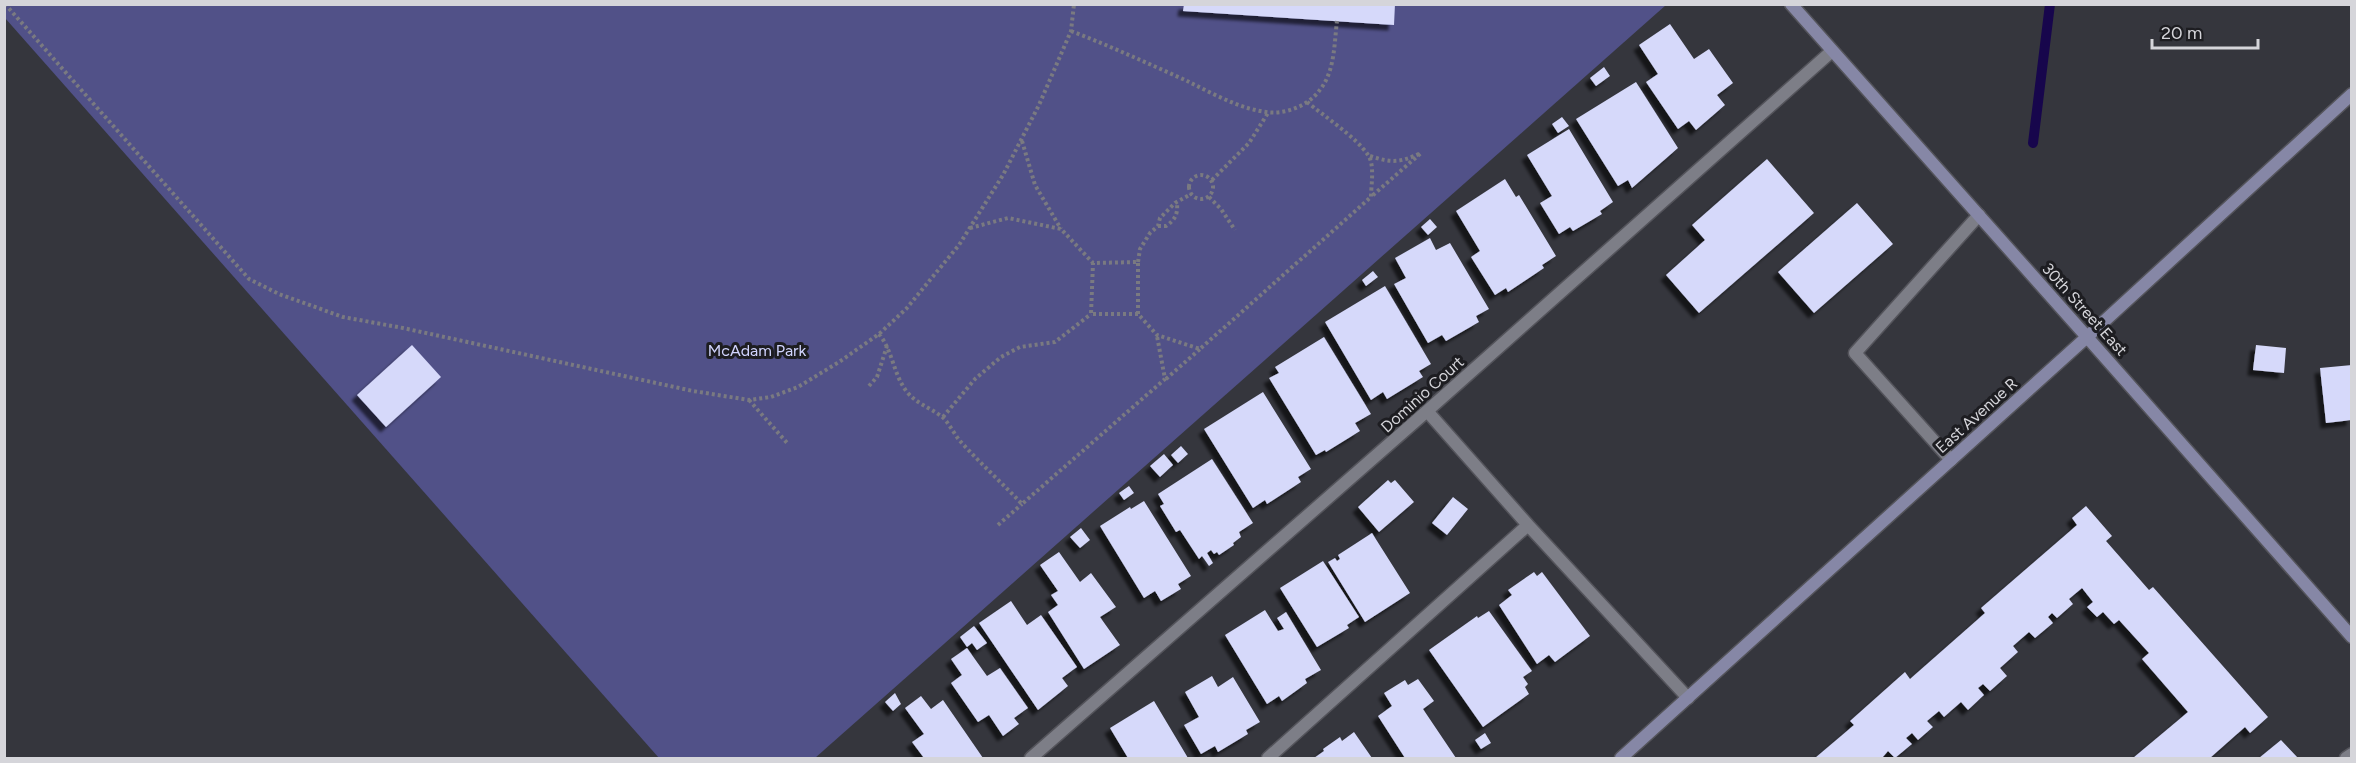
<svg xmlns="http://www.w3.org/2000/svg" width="2356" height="763" viewBox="0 0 2356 763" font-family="Figtree,sans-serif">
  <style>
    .green { fill: #515188 }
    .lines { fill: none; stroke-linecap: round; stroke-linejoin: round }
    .stream { stroke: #17064c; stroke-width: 10 }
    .building { fill: #d6d9fa; filter: url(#shadow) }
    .lane-casing { stroke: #54545b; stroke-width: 15 }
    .street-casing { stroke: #54545b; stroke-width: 15 }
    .secondary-casing { stroke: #54545b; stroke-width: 15 }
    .path { stroke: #7a7a81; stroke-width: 4; stroke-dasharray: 3 3; stroke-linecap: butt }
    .lane { stroke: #7d7e87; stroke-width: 12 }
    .street { stroke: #7d7e87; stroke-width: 12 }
    .secondary { stroke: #8687a6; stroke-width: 12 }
    .labels { text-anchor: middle; stroke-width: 6; stroke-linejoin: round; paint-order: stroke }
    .street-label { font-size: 16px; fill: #d5d5da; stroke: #1d1d21 }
    .park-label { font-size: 16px; fill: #d1d4fe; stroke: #1d1d21 }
  </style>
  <defs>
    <filter id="shadow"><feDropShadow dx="-5.5" dy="5.5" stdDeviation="1.5" flood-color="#0009"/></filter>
  </defs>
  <rect width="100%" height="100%" fill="#35363d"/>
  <!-- green -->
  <path class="green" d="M 4,5 L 1666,5 L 815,758 L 659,758 L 5,18 Z"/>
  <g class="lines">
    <!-- stream -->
    <path class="stream" d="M 2033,143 L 2050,4"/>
  </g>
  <!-- building -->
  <path class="building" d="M 1184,4 L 1395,4 L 1394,25 L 1183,11 Z
    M 1670,24 L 1694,59 L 1709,49 L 1733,83 L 1717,95 L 1725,105 L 1696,130 L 1689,121 L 1678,129 L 1646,82 L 1658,74 L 1639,45 Z
    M 1604,67 L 1610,76 L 1596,86 L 1590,78 Z
    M 1636,82 L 1678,148 L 1632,188 L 1628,180 L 1618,186 L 1576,119 Z
    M 1562,117 L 1569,126 L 1558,133 L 1552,124 Z
    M 1569,129 L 1613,202 L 1600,211 L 1602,214 L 1573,231 L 1570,227 L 1559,234 L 1540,203 L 1552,196 L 1527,155 Z
    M 1767,159 L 1814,213 L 1699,313 L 1666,275 L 1705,240 L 1692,225 Z
    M 1505,179 L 1516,197 L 1519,195 L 1556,256 L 1542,265 L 1544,268 L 1508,292 L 1506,288 L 1495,295 L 1471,257 L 1480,251 L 1456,211 Z
    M 1857,203 L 1893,244 L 1814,313 L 1778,272 Z
    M 1430,219 L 1437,227 L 1428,235 L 1421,227 Z
    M 1430,238 L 1436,250 L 1450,243 L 1489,309 L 1476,316 L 1479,322 L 1446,341 L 1442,335 L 1428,343 L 1394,284 L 1406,278 L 1395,258 Z
    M 1373,271 L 1378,277 L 1366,286 L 1362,280 Z
    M 1385,286 L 1431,364 L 1419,371 L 1423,377 L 1387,399 L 1383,392 L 1371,400 L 1325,322 Z
    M 1324,337 L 1371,414 L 1355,423 L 1360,431 L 1326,452 L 1325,450 L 1316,455 L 1269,378 L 1279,373 L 1275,367 Z
    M 412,345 L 441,377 L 386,427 L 357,395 Z
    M 2256,345 L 2286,348 L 2284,373 L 2253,370 Z
    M 2352,365 L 2352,420 L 2326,423 L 2320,368 Z
    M 1263,392 L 1311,469 L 1298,477 L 1301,482 L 1267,504 L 1265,500 L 1253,508 L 1204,429 Z
    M 1181,446 L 1188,454 L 1178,463 L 1171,455 Z
    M 1164,454 L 1173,465 L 1160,477 L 1150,466 Z
    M 1212,459 L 1253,523 L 1239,532 L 1241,537 L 1233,543 L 1234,545 L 1219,555 L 1217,552 L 1214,554 L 1211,550 L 1207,553 L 1213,563 L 1209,566 L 1202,556 L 1199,559 L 1180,530 L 1176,532 L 1160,506 L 1164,504 L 1158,494 Z
    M 1388,480 L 1391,483 L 1395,480 L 1414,502 L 1379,532 L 1358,507 Z
    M 1129,486 L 1134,493 L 1124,500 L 1119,493 Z
    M 1453,497 L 1468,509 L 1447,535 L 1432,523 Z
    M 1144,501 L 1191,576 L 1178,584 L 1181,589 L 1161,601 L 1155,591 L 1144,598 L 1100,526 L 1130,507 L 1131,509 Z
    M 2086,506 L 2112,536 L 2106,541 L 2149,590 L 2153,587 L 2268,717 L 2250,733 L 2245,727 L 2210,758 L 2133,758 L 2188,712 L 2142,659 L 2149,653 L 2119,620 L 2114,624 L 2103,612 L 2097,617 L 2087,607 L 2093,602 L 2082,588 L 2069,599 L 2073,604 L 2057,618 L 2052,613 L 2048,617 L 2053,623 L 2035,638 L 2029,632 L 2013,646 L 2018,652 L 2000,668 L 2007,676 L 1990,691 L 1983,684 L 1978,688 L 1984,695 L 1968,710 L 1961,702 L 1944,717 L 1939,711 L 1927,721 L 1933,727 L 1918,740 L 1912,733 L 1906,738 L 1912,744 L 1895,758 L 1888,751 L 1882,758 L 1815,758 L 1854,725 L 1850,721 L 1905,672 L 1910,679 L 1985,613 L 1981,608 L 2077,525 L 2072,518 Z
    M 1081,528 L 1090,540 L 1080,548 L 1070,537 Z
    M 1372,533 L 1410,593 L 1365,622 L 1328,562 L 1335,558 L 1337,561 L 1340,559 L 1338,555 Z
    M 1059,552 L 1080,582 L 1091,573 L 1116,607 L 1100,617 L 1120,645 L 1084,669 L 1048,612 L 1058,605 L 1051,595 L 1058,591 L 1040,565 Z
    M 1323,561 L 1359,617 L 1347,625 L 1349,628 L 1317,647 L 1280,588 Z
    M 1534,572 L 1537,576 L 1542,572 L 1590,636 L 1555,662 L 1549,655 L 1537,664 L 1499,605 L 1512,595 L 1508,590 Z
    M 1011,601 L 1027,625 L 1041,615 L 1077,667 L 1062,678 L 1068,686 L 1038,710 L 979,623 Z
    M 1265,610 L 1278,631 L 1284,629 L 1277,618 L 1286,612 L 1321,670 L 1305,679 L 1307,683 L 1282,701 L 1279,696 L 1267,704 L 1225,635 Z
    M 1489,611 L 1532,671 L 1523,677 L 1528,684 L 1525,687 L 1529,694 L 1483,727 L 1429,650 L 1477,616 L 1478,618 Z
    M 974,626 L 987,643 L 977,650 L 972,643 L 967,647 L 960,637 Z
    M 967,648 L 987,676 L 1000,668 L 1028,708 L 1014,718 L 1019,724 L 1003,736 L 989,715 L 978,722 L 951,683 L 962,675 L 951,659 Z
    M 1212,676 L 1218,687 L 1233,677 L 1260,722 L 1246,730 L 1248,734 L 1218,752 L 1215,746 L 1201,754 L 1184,725 L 1199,717 L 1185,692 Z
    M 1418,679 L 1434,701 L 1423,709 L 1456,758 L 1405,758 L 1378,716 L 1392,706 L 1384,693 L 1405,680 L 1408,685 Z
    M 895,693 L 901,704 L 893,711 L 885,702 Z
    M 921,696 L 931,709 L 943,700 L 983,758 L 924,758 L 912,742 L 924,734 L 905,708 Z
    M 1154,701 L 1188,758 L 1128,758 L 1110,728 Z
    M 1354,732 L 1372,758 L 1314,758 L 1324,751 L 1323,749 L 1340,737 L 1342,741 Z
    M 1485,733 L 1491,743 L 1481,749 L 1475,740 Z
    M 2281,740 L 2298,758 L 2259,758 Z"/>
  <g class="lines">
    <defs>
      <path id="lane" d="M 1951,460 L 1855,353 L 1979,215
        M 2346,758 L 2352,754"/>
      <path id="street" d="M 1528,525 L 1688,698
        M 1031,758 L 1427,411 L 1832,51
        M 1268,758 L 1528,525 L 1427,411"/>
      <path id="secondary" d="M 1791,4 L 2087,337 L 2352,637
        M 1621,758 L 2087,337 L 2352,94"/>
    </defs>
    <!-- lane casing -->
    <use href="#lane" class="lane-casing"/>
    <!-- street casing -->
    <use href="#street" class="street-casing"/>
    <!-- secondary casing -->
    <use href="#secondary" class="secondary-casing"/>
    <!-- path -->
    <path class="path" d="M 5,4 L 249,279 L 279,294 L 343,317 L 403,328 L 693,391 L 749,400 L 771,397 L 798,387 L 839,362 L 879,334 L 906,309 L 959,245 L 1003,175 L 1039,105 L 1071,31 L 1074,4
      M 1071,31 C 1110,46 1147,63 1185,80 C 1210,92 1237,108 1266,112 C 1284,115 1308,106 1319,91 C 1335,72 1334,45 1337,21
      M 1022,141 L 1035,185 L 1061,229
      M 1370,156 C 1392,163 1399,163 1421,153 L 1372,196
      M1189 187a12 12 0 1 1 24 0a12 12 0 1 1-24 0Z
      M 1212,180 L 1249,143 L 1268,113
      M 1209,197 L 1221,209 L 1235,230
      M 1158,226 L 1166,226 C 1175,220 1178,214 1177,203
      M 970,228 L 1008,218 L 1061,229 L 1093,263
      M 1138,262 L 1140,249 L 1150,233 L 1158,226 L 1160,218 L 1175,203 L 1191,194
      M 1138,314 L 1091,314 L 1093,263 L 1138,262 L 1138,314 L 1157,335 L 1200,349 L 1371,197 C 1371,185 1375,165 1368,155 C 1357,138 1324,116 1307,102
      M 879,334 C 893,351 893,374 907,392 C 917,404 929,407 941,416 C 948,421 954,434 960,441 C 980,463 1002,483 1022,504 L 1165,379 L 1157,336
      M 1166,379 L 1200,349
      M 869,386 L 877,377 L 887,346
      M 749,400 L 788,444
      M 943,417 L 975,379 L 1001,357 L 1020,347 L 1055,342 L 1091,314
      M 998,525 L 1022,504"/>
    <!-- lane -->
    <use href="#lane" class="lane"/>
    <!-- street -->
    <use href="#street" class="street"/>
    <!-- secondary -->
    <use href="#secondary" class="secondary"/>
  </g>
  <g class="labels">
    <!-- street labels -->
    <g class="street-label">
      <text transform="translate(2085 309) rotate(48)" y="6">30th Street East</text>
      <text transform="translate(1422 394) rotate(-42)" y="6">Dominio Court</text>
      <text transform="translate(1976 415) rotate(-42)" y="6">East Avenue R</text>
    </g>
    <!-- park labels -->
    <g class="park-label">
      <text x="757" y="356">McAdam Park</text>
    </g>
  </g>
  <!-- border -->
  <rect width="2356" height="763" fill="none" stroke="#d5d5da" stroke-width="12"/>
  <!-- scale -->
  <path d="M2152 39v9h106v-9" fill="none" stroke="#d5d5da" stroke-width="3"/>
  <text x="2161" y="39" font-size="18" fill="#d5d5da" stroke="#1d1d21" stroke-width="4.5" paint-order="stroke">20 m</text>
</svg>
